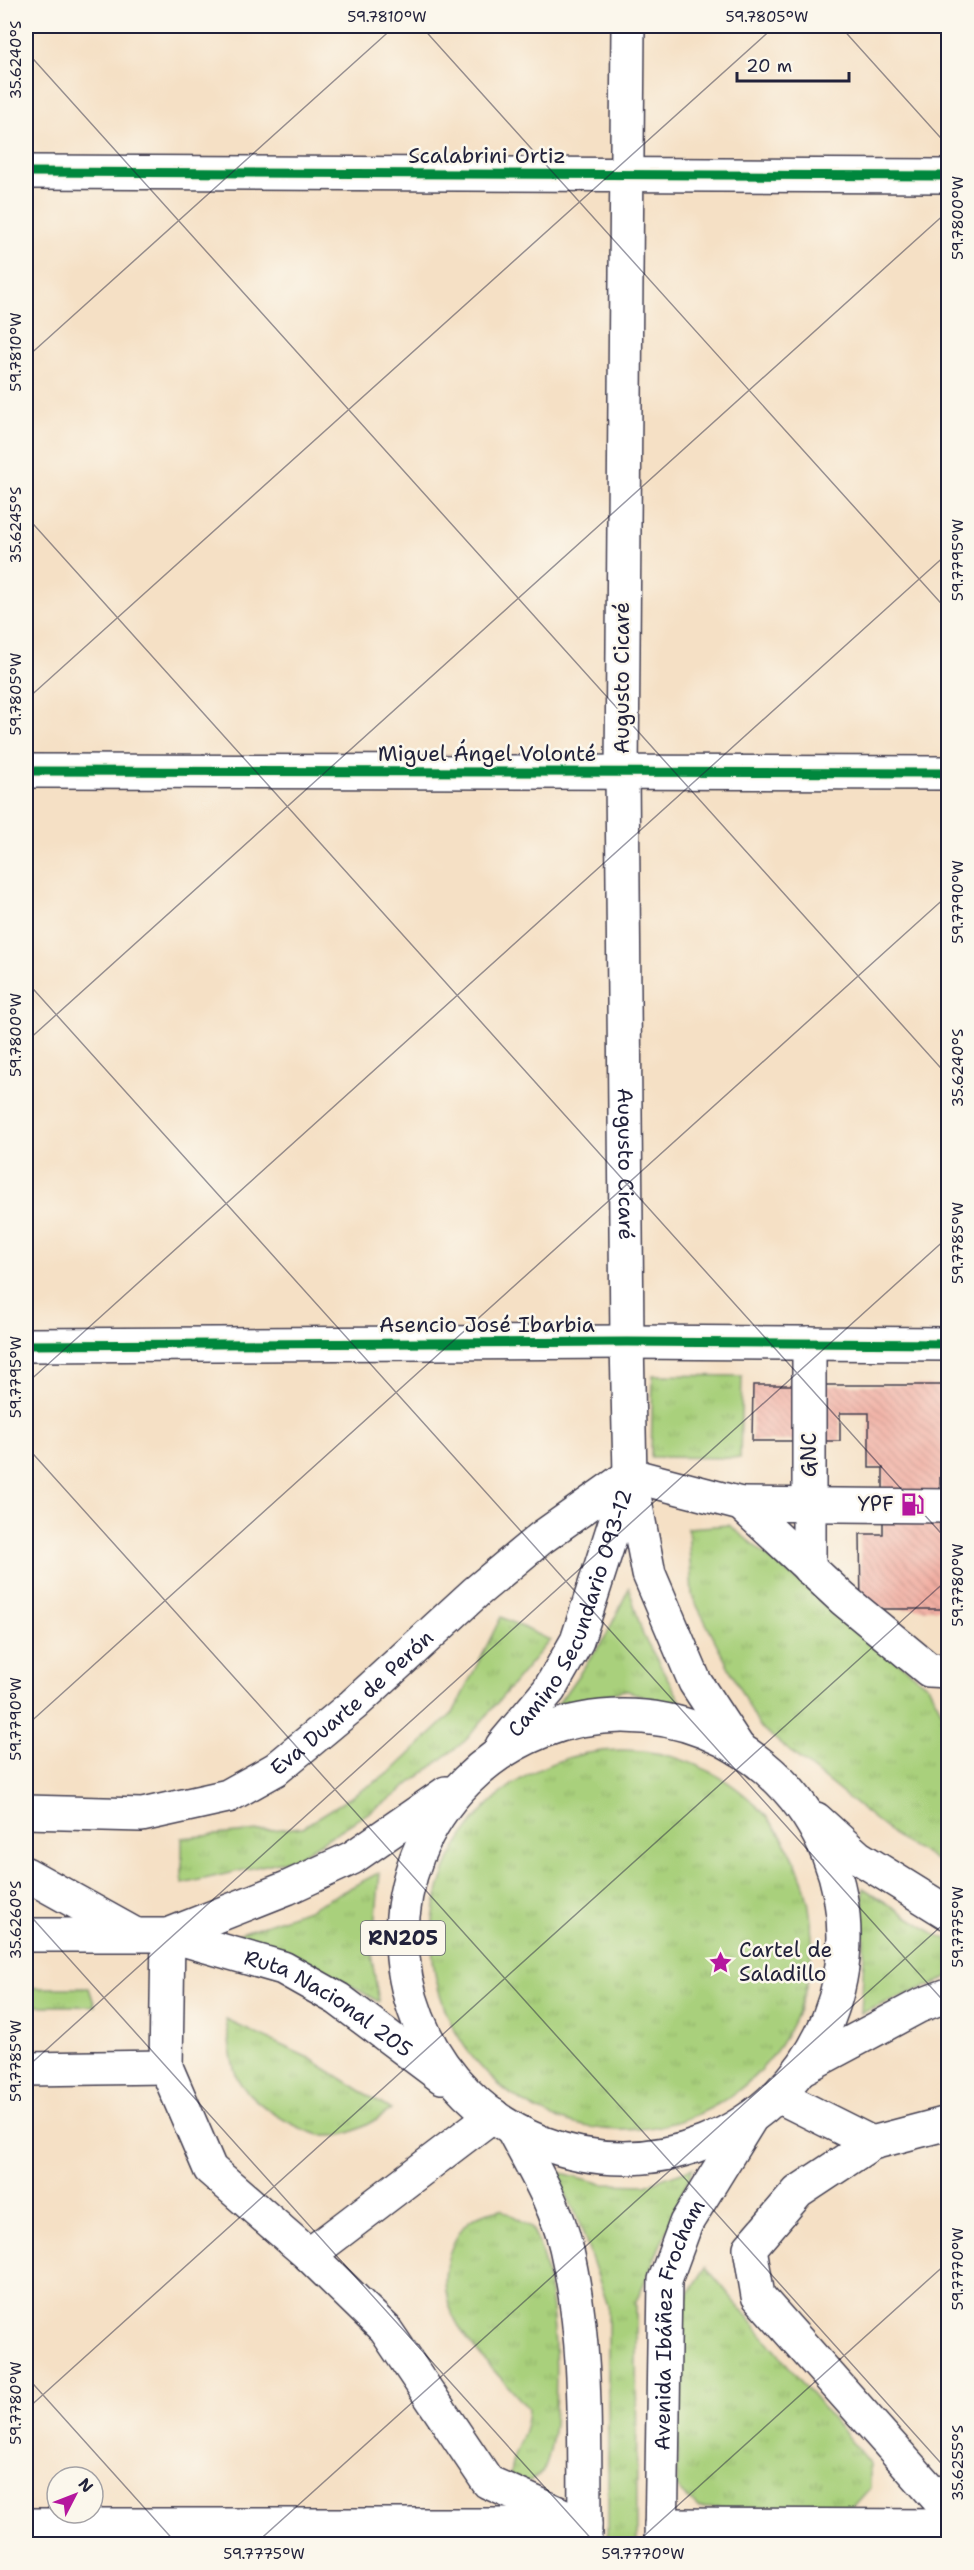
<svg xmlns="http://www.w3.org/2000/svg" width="974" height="2570" viewBox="0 0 974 2570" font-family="'Shantell Sans',sans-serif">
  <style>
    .grass { fill: url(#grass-tufts); stroke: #66795b; stroke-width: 1.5 }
    .building { fill: url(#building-back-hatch) }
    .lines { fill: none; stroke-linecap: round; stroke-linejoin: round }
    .minor-casing { stroke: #423e50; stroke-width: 36 }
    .major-casing { stroke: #423e50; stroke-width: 36 }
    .minor { stroke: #fff; stroke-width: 33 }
    .major { stroke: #fff; stroke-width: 33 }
    .cycleway-casing { stroke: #fbf7ec; stroke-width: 13 }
    .cycleway { stroke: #00873e; stroke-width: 9 }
    .ticks { fill: none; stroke: #22223b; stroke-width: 1.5; stroke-opacity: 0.45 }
    .labels { text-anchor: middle; stroke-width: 5; stroke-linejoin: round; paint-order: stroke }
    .shield { fill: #fbf7ec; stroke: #636270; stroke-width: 1.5 }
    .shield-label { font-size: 20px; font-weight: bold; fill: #22223b }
    .street-label { font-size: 21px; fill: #22223b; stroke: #fbf7ec }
    .poi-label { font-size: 21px; fill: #22223b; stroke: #fbf7ec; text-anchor: end }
    .neatline { fill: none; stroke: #22223b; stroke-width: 2 }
    .ticks-label { font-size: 15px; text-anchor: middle; fill: #22223b }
  </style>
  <defs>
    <pattern id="grass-tufts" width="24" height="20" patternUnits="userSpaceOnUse" patternTransform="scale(1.5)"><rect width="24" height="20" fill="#a9d07b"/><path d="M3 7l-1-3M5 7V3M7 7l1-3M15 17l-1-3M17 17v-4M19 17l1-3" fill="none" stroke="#91b26b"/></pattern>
    <pattern id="building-back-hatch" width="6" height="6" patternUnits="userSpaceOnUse" patternTransform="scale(1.5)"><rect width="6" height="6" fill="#f1aea2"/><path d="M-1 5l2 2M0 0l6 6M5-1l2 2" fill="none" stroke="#ce958c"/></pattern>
  </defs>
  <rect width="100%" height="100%" fill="#fbf7ec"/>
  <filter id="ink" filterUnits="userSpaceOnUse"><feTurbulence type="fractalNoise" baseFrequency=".0167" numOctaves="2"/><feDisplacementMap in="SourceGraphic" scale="12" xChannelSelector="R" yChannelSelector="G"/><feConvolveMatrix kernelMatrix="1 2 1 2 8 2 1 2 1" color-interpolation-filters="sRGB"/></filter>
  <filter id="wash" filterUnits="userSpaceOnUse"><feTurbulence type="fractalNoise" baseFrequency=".008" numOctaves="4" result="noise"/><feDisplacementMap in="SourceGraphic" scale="24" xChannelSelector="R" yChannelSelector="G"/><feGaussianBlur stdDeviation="1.35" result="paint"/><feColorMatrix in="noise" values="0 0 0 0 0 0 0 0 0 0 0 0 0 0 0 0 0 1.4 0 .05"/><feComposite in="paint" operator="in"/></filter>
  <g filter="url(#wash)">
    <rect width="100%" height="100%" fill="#f5e0c5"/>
    <!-- grass -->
    <path class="grass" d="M 653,1375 L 742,1376 L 740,1458 L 651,1457 Z
      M 729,1525 L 929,1687 L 948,1723 L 948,1867 L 900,1840 L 759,1726 L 692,1596 L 688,1528 Z
      M 629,1588 L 643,1635 L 685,1709 L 625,1690 L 555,1708 L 606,1636 Z
      M 501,1617 L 550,1640 L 465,1741 L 389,1800 L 296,1858 L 182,1884 L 182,1838 L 303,1827 L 391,1772 L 453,1713 Z
      M432 1940a190 190 0 1 1 380 0a190 190 0 1 1-380 0Z
      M 380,1872 L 372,1960 L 379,2002 L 303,1958 L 238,1934 L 308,1910 Z
      M 863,1888 L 937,1935 L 948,1939 L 948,1978 L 861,2013 L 864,1955 Z
      M 26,1988 L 89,1988 L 95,2006 L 26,2006 Z
      M 226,2020 L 309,2058 L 391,2110 C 373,2121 352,2136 331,2136 C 305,2137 245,2101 236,2075 C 230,2058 229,2038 226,2020 Z
      M 693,2168 L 636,2302 L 637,2544 L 608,2544 L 608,2306 L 577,2216 L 554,2171 L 604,2184 L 645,2185 Z
      M 501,2209 C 510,2215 526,2221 532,2229 C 557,2269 565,2430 543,2471 C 539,2477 530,2480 524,2484 L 510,2478 C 511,2449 527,2437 528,2409 C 490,2361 425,2317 451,2249 C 462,2221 473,2215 501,2209 Z
      M 706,2267 L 870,2464 L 870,2488 L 853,2507 L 698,2508 L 676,2487 L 682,2304 Z"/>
    <g id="blocks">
      <!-- building -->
      <path class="building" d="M 753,1385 L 948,1385 L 948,1477 L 940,1477 L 940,1530 L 948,1530 L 948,1609 L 861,1609 L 860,1534 L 883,1534 L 883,1468 L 869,1468 L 869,1413 L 840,1413 L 840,1441 L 752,1441 Z"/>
    </g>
  </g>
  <g filter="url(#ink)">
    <use href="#blocks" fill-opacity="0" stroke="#423e50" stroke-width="1.5"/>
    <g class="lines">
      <defs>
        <g id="minor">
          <path d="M 26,172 L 948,176"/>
          <path d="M 26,771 L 948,773"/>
          <path d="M 26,1345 L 627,1342 L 948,1344"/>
          <path d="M 741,1504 L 948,1506"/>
          <path d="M 809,1568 L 809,1343"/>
          <path id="s1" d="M 26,1812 L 142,1815 L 228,1796 L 276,1769 L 353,1705 L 476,1592 L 541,1538 L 630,1475 L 741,1504 L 843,1599 L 929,1670 L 948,1671"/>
          <path d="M 168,1935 L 166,2067 L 210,2169 L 309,2255 L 385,2329 L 488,2482 L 585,2525"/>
          <path d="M 26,2069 L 166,2067"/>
          <path d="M 778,2096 L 872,2143"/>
          <path d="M 948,2123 L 872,2143 L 798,2192 L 750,2248 L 758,2296 L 948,2510"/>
          <path d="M 309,2255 L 493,2115"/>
          <path d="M 26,2525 L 571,2525"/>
          <path d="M 661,2525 L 948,2526"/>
        </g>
        <g id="major">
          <path id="s2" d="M 628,26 L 622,772 L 627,1342 L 630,1475 L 649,1574 L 695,1682 L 739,1749"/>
          <circle cx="623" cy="1937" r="221"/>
          <path id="s3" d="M 502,1746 L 549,1690 L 577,1641 L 628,1482"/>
          <path d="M 816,1819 L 858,1857 L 948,1913"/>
          <path d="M 26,1874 L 134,1934"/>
          <path id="s4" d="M 26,1935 L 168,1935 L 283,1968 L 338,1999 L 442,2077"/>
          <path d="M 168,1935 L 287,1888 L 352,1858 L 446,1793"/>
          <path d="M 803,2068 L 919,2006 L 948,1995"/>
          <path d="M 513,2130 C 533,2168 556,2205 566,2247 C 589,2344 584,2446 585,2544"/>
          <path id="s5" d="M 661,2544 L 665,2280 L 686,2223 L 749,2121"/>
        </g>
      </defs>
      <!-- minor casing -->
      <use href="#minor" class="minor-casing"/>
      <!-- major casing -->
      <use href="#major" class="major-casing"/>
      <!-- minor -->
      <use href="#minor" class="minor"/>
      <!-- major -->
      <use href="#major" class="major"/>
      <defs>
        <path id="cycleway" d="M 26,172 L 948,176
          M 26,771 L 948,773
          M 26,1345 L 627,1342 L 948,1344"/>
      </defs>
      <!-- cycleway casing -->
      <use href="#cycleway" class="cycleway-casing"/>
      <!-- cycleway -->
      <use href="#cycleway" class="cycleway"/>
    </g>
  </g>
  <!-- ticks -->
  <path class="ticks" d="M 421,26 L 948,611M 840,26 L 948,146M 26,51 L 948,1076M 26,358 L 395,26M 26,516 L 948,1541M 26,700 L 775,26M 26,981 L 948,2006M 26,1042 L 948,211M 26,1384 L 948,553M 26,1446 L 948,2471M 26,1726 L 948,895M 26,1911 L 596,2544M 26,2068 L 948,1237M 26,2376 L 177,2544M 26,2410 L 948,1579M 255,2544 L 948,1920M 635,2544 L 948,2262"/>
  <!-- icons -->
  <defs>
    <symbol id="fuel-bare" viewBox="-9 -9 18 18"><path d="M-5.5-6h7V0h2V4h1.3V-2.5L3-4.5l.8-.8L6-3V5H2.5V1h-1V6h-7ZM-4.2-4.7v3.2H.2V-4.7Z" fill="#b5179e" stroke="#fbf7ec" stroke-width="2.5" paint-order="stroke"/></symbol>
    <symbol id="sight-bare" viewBox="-9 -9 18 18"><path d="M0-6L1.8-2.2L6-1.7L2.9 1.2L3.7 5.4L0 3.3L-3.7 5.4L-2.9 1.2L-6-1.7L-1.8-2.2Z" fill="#b5179e" stroke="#fbf7ec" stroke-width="2.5" paint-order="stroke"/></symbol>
  </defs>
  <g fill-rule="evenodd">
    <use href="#fuel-bare" x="896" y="1488" width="33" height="33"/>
    <use href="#sight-bare" x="704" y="1946" width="33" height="33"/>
  </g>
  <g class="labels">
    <!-- shield labels -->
    <rect class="shield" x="361" y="1921" width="84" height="34" rx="4.5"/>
    <g class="shield-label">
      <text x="403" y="1945">RN205</text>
    </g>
    <!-- street labels -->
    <g class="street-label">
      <text x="487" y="163">Scalabrini Ortiz</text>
      <text transform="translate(622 678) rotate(-90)" y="7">Augusto Cicaré</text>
      <text x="487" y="761">Miguel Ángel Volonté</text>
      <text dy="7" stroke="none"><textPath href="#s2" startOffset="1138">Augusto Cicaré</textPath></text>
      <text x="487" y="1332">Asencio José Ibarbia</text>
      <text transform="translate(809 1455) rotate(-90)" y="7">GNC</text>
      <text dy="7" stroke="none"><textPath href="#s3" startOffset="152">Camino Secundario 093-12</textPath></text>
      <text dy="7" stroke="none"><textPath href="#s1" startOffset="360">Eva Duarte de Perón</textPath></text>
      <text dy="7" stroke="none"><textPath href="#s4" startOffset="318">Ruta Nacional 205</textPath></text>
      <text dy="7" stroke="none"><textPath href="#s5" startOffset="222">Avenida Ibáñez Frocham</textPath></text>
    </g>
    <!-- poi labels -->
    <g class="poi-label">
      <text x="894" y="1511">YPF</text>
      <text x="739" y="1957" text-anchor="start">Cartel de<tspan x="739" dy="24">Saladillo</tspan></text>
    </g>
  </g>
  <!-- margin -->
  <rect width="974" height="2570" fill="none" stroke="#fbf7ec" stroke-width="66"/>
  <!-- north arrow -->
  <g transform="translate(75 2495) rotate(48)"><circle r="28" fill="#fbf7ec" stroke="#a4a2a5" stroke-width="1.5"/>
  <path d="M0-4.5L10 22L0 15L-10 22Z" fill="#b5179e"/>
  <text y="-9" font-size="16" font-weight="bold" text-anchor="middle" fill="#22223b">N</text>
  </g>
  <!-- scale -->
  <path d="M737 72v9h112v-9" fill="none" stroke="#22223b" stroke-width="3"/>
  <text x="746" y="72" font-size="18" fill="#22223b" stroke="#fbf7ec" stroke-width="4.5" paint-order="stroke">20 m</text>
  <rect x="33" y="33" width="908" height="2504" class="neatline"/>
  <g class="ticks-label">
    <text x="387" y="22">59.7810°W</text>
    <text x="767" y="22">59.7805°W</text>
    <text transform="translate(16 60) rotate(-90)" y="5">35.6240°S</text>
    <text transform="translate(958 218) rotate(-90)" y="5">59.7800°W</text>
    <text transform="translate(16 352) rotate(-90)" y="5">59.7810°W</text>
    <text transform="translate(16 525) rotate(-90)" y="5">35.6245°S</text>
    <text transform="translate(958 560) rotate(-90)" y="5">59.7795°W</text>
    <text transform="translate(16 694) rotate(-90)" y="5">59.7805°W</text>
    <text transform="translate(958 902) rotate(-90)" y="5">59.7790°W</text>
    <text transform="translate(16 1035) rotate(-90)" y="5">59.7800°W</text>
    <text transform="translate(958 1068) rotate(-90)" y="5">35.6240°S</text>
    <text transform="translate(958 1243) rotate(-90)" y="5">59.7785°W</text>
    <text transform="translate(16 1377) rotate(-90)" y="5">59.7795°W</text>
    <text transform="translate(958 1585) rotate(-90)" y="5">59.7780°W</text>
    <text transform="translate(16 1719) rotate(-90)" y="5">59.7790°W</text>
    <text transform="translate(16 1920) rotate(-90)" y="5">35.6260°S</text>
    <text transform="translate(958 1927) rotate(-90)" y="5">59.7775°W</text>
    <text transform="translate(16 2061) rotate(-90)" y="5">59.7785°W</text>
    <text transform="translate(958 2269) rotate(-90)" y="5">59.7770°W</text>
    <text transform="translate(16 2403) rotate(-90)" y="5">59.7780°W</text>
    <text transform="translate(958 2463) rotate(-90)" y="5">35.6255°S</text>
    <text x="264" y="2559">59.7775°W</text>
    <text x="643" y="2559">59.7770°W</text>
  </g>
</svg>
